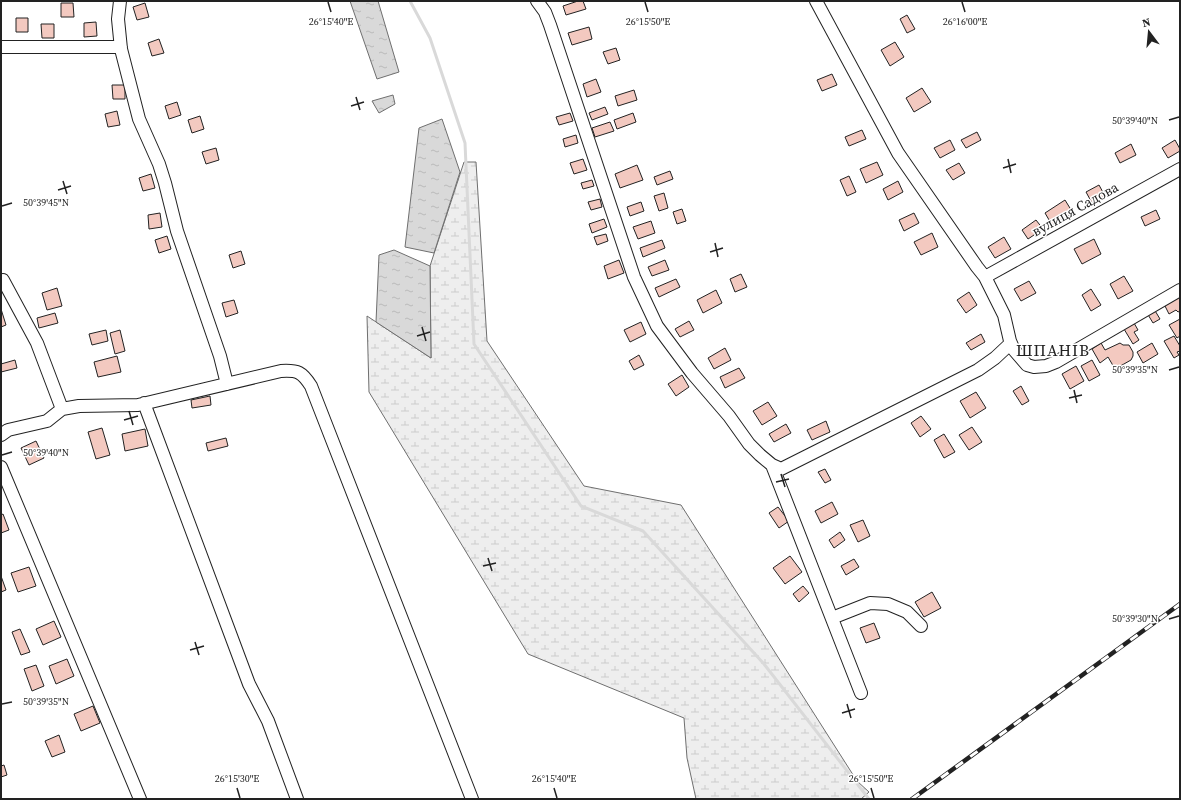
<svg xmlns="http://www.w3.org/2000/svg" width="1181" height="800" viewBox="0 0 1181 800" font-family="'Source Serif 4',serif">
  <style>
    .wetland { fill: url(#wetland-marsh); stroke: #6f6f6f }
    .water { fill: url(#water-ripples); stroke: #6f6f6f }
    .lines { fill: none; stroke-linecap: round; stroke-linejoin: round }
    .stream { stroke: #d9d9d9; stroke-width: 3 }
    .building { fill: #f3c9c0; stroke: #222 }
    .minor-casing { stroke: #222; stroke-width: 14 }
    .minor { stroke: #fff; stroke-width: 12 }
    .rail-casing { stroke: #222; stroke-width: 4.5 }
    .rail { stroke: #fff; stroke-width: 3; stroke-dasharray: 9; stroke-linecap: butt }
    .ticks { fill: none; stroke: #222; stroke-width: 1.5 }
    .labels { text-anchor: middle; stroke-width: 3; stroke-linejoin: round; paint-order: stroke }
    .street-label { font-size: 14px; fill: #222; stroke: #fff }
    .quarter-label { font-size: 16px; letter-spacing: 1px; fill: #222; stroke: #fff }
    .ticks-label { font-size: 10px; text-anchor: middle; fill: #222; stroke: #fff; stroke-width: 3; stroke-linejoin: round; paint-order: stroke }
  </style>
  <defs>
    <pattern id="wetland-marsh" width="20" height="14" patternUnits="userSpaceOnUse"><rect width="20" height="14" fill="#eee"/><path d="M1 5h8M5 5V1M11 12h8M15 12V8" fill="none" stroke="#ccc"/></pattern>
    <pattern id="water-ripples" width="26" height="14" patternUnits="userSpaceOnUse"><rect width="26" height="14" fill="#d9d9d9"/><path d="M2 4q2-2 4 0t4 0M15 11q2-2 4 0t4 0" fill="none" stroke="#bababa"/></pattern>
  </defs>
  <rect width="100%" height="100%" fill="#fff"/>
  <!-- wetland -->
  <path class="wetland" d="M 464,162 L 476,162 L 487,341 L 584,486 L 681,505 L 857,781 L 869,792 L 861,799 L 696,799 L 687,758 L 684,718 L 528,654 L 369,392 L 367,316 L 431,358 L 430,266 Z"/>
  <!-- water -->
  <path class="water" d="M 350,1 L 378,1 L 399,72 L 377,79 Z
    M 393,95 L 395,104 L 379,113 L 372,101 Z
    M 442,119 L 460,172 L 434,253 L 405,247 L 419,128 Z
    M 394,250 L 430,266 L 431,358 L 376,322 L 379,255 Z"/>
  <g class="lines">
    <!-- stream -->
    <path class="stream" d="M 410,1 L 430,38 L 465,143 L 474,344 L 581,506 L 643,531 L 764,664 L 869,799"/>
  </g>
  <!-- building -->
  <path class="building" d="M 578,1 L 583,1 L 586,9 L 566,15 L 563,6 Z
    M 61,3 L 73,3 L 74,17 L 61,17 Z
    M 145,3 L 149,17 L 137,20 L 133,7 Z
    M 907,15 L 915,29 L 907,33 L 900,19 Z
    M 16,18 L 28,18 L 28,32 L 16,32 Z
    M 96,22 L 97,36 L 84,37 L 84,23 Z
    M 41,24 L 54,24 L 54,38 L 42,38 Z
    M 589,27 L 592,39 L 572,45 L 568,33 Z
    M 159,39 L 164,53 L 152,56 L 148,43 Z
    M 895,42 L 904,57 L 890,66 L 881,50 Z
    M 616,48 L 620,60 L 608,64 L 603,52 Z
    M 832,74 L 837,85 L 822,91 L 817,80 Z
    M 596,79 L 601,92 L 587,97 L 583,84 Z
    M 112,85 L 125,85 L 125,99 L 113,99 Z
    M 922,88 L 931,102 L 914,112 L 906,98 Z
    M 634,90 L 637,100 L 618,106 L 615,96 Z
    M 177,102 L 181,115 L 169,119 L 165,106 Z
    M 605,107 L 608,114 L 592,120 L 589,113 Z
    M 117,111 L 120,125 L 108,127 L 105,114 Z
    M 570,113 L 573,121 L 559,125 L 556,117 Z
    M 633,113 L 636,122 L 617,129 L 614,120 Z
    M 200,116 L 204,129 L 192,133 L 188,120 Z
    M 610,122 L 614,131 L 595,137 L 592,128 Z
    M 862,130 L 866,139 L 849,146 L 845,137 Z
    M 977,132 L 981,140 L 966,148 L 961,140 Z
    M 576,135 L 578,143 L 565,147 L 563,139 Z
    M 950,140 L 955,150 L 940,158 L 934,148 Z
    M 1175,140 L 1180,149 L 1180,151 L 1168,158 L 1162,148 Z
    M 1131,144 L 1136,155 L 1120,163 L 1115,153 Z
    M 216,148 L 219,160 L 206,164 L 202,152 Z
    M 583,159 L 587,170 L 574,174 L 570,163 Z
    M 877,162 L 883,175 L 866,183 L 860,169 Z
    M 959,163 L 965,173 L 953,180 L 946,170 Z
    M 637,165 L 643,180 L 620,188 L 615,174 Z
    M 670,171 L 673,179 L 657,185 L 654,177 Z
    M 151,174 L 155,188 L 143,191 L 139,178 Z
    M 849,176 L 856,192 L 847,196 L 840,180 Z
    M 592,180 L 594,186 L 583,189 L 581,183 Z
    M 898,181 L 903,192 L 888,200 L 883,189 Z
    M 1099,185 L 1105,196 L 1092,203 L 1086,192 Z
    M 664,193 L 668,208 L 659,211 L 654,196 Z
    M 600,199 L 602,207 L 591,210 L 588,202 Z
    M 1065,200 L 1073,213 L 1052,225 L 1045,213 Z
    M 641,202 L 644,211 L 630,216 L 627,207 Z
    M 682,209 L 686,221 L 677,224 L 673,212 Z
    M 1156,210 L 1160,219 L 1145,226 L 1141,217 Z
    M 160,213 L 162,227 L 149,229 L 148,215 Z
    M 914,213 L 919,223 L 904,231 L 899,220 Z
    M 604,219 L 607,227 L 592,233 L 589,224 Z
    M 1036,220 L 1043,229 L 1028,239 L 1022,230 Z
    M 651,221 L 655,233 L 638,239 L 633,227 Z
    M 932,233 L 938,247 L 921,255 L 914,242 Z
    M 606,234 L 608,241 L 597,245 L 594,237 Z
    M 167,236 L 171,249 L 159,253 L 155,240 Z
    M 1004,237 L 1011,249 L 995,258 L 988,247 Z
    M 1094,239 L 1101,254 L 1082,264 L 1074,249 Z
    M 662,240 L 665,248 L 643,257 L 640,248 Z
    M 241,251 L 245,264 L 233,268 L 229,255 Z
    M 619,260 L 624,273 L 608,279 L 604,266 Z
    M 665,260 L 669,270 L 652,276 L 648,267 Z
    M 741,274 L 747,287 L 735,292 L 730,279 Z
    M 1124,276 L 1133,291 L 1118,299 L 1110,284 Z
    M 676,279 L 680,287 L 659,297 L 655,288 Z
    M 1029,281 L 1036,293 L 1021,301 L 1014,289 Z
    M 57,288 L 62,306 L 47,310 L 42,293 Z
    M 1091,289 L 1101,305 L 1091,311 L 1082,295 Z
    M 716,290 L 722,303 L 703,313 L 697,300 Z
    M 969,292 L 977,305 L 966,313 L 957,300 Z
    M 1179,296 L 1180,298 L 1180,311 L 1178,312 L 1176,310 L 1169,314 L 1164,304 Z
    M 234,300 L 238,313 L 226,317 L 222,303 Z
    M 1,309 L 6,325 L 1,327 Z
    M 1154,309 L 1160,319 L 1153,323 L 1147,313 Z
    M 55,313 L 58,323 L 39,328 L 37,318 Z
    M 1180,319 L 1180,336 L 1177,338 L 1169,325 Z
    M 689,321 L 694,330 L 680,337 L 675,329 Z
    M 641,322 L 646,334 L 630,342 L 624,330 Z
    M 1134,323 L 1138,330 L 1134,332 L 1139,340 L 1133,344 L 1124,329 Z
    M 106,330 L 108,341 L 92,345 L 89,334 Z
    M 120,330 L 125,351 L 115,354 L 110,333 Z
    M 981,334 L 985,342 L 971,350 L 966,343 Z
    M 1174,336 L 1180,346 L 1180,351 L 1177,352 L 1179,355 L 1174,358 L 1164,341 Z
    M 1101,343 L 1105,350 L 1120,343 L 1123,345 L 1129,345 L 1133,352 L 1133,356 L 1131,360 L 1115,369 L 1108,357 L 1100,363 L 1092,349 Z
    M 1152,343 L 1158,354 L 1143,363 L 1137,352 Z
    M 725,348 L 731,360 L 714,369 L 708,358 Z
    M 639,355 L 644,365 L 634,370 L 629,361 Z
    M 117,356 L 121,372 L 98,377 L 94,362 Z
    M 15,360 L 17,368 L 1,372 L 1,364 Z
    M 1092,360 L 1100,375 L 1089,381 L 1081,366 Z
    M 1076,366 L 1084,381 L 1070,389 L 1062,374 Z
    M 739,368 L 745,378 L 725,388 L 720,377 Z
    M 682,375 L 689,387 L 676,396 L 668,384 Z
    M 1021,386 L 1029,401 L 1022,405 L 1013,391 Z
    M 976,392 L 986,408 L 970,418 L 960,401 Z
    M 210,396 L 211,405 L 192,408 L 191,400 Z
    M 768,402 L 777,416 L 762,425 L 753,411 Z
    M 921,416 L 931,429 L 920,437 L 911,423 Z
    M 826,421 L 830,432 L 812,440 L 807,430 Z
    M 786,424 L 791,433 L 774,442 L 769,434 Z
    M 972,427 L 982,442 L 969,450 L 959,435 Z
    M 102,428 L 110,455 L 96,459 L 88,432 Z
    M 145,429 L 148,446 L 125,451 L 122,434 Z
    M 944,434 L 955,452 L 944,458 L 934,440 Z
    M 226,438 L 228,446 L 208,451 L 206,443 Z
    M 36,441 L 44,458 L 29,465 L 21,448 Z
    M 825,469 L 831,480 L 825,483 L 818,472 Z
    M 832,502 L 838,514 L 821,523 L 815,511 Z
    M 778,507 L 789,521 L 779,528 L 769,513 Z
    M 3,514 L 9,530 L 1,533 L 1,515 Z
    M 863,520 L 870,536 L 858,542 L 850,525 Z
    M 840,532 L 845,540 L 834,548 L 829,540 Z
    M 790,556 L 802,572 L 785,584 L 773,568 Z
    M 854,559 L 859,567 L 846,575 L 841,566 Z
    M 29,567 L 36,586 L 18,592 L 11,573 Z
    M 1,576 L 6,590 L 1,592 Z
    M 803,586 L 809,593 L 799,602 L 793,594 Z
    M 932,592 L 941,608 L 924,617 L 915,602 Z
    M 54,621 L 61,637 L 43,645 L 36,629 Z
    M 874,623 L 880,638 L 866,643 L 860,628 Z
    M 20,629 L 30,652 L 21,655 L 12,632 Z
    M 67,659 L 74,676 L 56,684 L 49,666 Z
    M 36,665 L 44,686 L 32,691 L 24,669 Z
    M 93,706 L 100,723 L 81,731 L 74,714 Z
    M 59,735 L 65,752 L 52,757 L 45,741 Z
    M 4,765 L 7,775 L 1,777 L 1,766 Z"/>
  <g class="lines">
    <defs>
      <path id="minor" d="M 120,1 L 118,19 L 121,49 L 139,119 L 159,164 L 165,183 L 177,231 L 220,356 L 227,384
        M 537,1 L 545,12 L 550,25 L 634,277 L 657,326 L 692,373 L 729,416 L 749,444 L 760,455 L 772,465 L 781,469 L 978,370 L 995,358 L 1011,343
        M 816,1 L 898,153 L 977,267 L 985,277 L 1004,315 L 1010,341 L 1014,350 L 1027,365 L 1034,367 L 1046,366 L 1056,362 L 1180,290
        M 1,47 L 121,47
        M 985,277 L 1180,169
        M 1,281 L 3,280 L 37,343 L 62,409 L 79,406 L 138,405 L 281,371 C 298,370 302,372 311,386 L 472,799
        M 144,403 L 249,684 L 268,721 L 297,799
        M 1,435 L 8,430 L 47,421 L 62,409
        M 772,465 L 861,693
        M 1,467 L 140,799
        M 832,618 L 870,603 L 888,604 L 907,612 L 921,626"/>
    </defs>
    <!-- minor casing -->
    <use href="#minor" class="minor-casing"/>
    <!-- minor -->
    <use href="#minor" class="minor"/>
    <defs>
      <path id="rail" d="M 912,799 L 1180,604"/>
    </defs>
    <!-- rail casing -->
    <use href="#rail" class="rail-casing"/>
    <!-- rail -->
    <use href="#rail" class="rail"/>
  </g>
  <!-- ticks -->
  <path class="ticks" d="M 328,2 L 331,12M 645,2 L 648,12M 962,2 L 965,12M 356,97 L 360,110M 351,106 L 364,102M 1169,120 L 1179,117M 1008,159 L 1011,173M 1003,168 L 1016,164M 63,181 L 67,194M 58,190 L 71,186M 2,206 L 12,203M 715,243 L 718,257M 710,252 L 723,248M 422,327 L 426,341M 417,336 L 430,332M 1169,370 L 1179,367M 1074,390 L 1077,403M 1069,398 L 1082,395M 129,411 L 133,425M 124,420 L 138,416M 2,455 L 12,452M 781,474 L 785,487M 776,482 L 789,479M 488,558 L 492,571M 483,566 L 496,563M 1169,619 L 1179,616M 195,642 L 199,655M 190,650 L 204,646M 2,704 L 12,702M 847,704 L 851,718M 842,713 L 855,709M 237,788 L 240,798M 554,788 L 557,798M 871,788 L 874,798"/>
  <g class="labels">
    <!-- street labels -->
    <g class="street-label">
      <text transform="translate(1075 209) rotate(-29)" y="5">вулиця Садова</text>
    </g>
    <!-- quarter labels -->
    <g class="quarter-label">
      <text x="1053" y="356">ШПАНІВ</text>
    </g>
  </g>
  <g class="ticks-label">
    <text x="331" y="25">26°15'40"E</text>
    <text x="648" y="25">26°15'50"E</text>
    <text x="965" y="25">26°16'00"E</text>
    <text x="1135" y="124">50°39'40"N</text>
    <text x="46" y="206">50°39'45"N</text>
    <text x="1135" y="373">50°39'35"N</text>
    <text x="46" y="456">50°39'40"N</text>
    <text x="1135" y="622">50°39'30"N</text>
    <text x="46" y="705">50°39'35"N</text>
    <text x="237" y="782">26°15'30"E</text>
    <text x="554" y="782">26°15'40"E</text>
    <text x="871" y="782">26°15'50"E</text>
  </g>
  <!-- border -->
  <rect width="1181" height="800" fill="none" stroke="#222222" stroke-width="4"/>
  <!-- north arrow -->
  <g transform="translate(1149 32) rotate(344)" stroke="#ffffff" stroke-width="3" paint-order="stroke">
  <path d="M0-3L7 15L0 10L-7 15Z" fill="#222222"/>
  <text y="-6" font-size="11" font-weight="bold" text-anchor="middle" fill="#222222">N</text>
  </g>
</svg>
